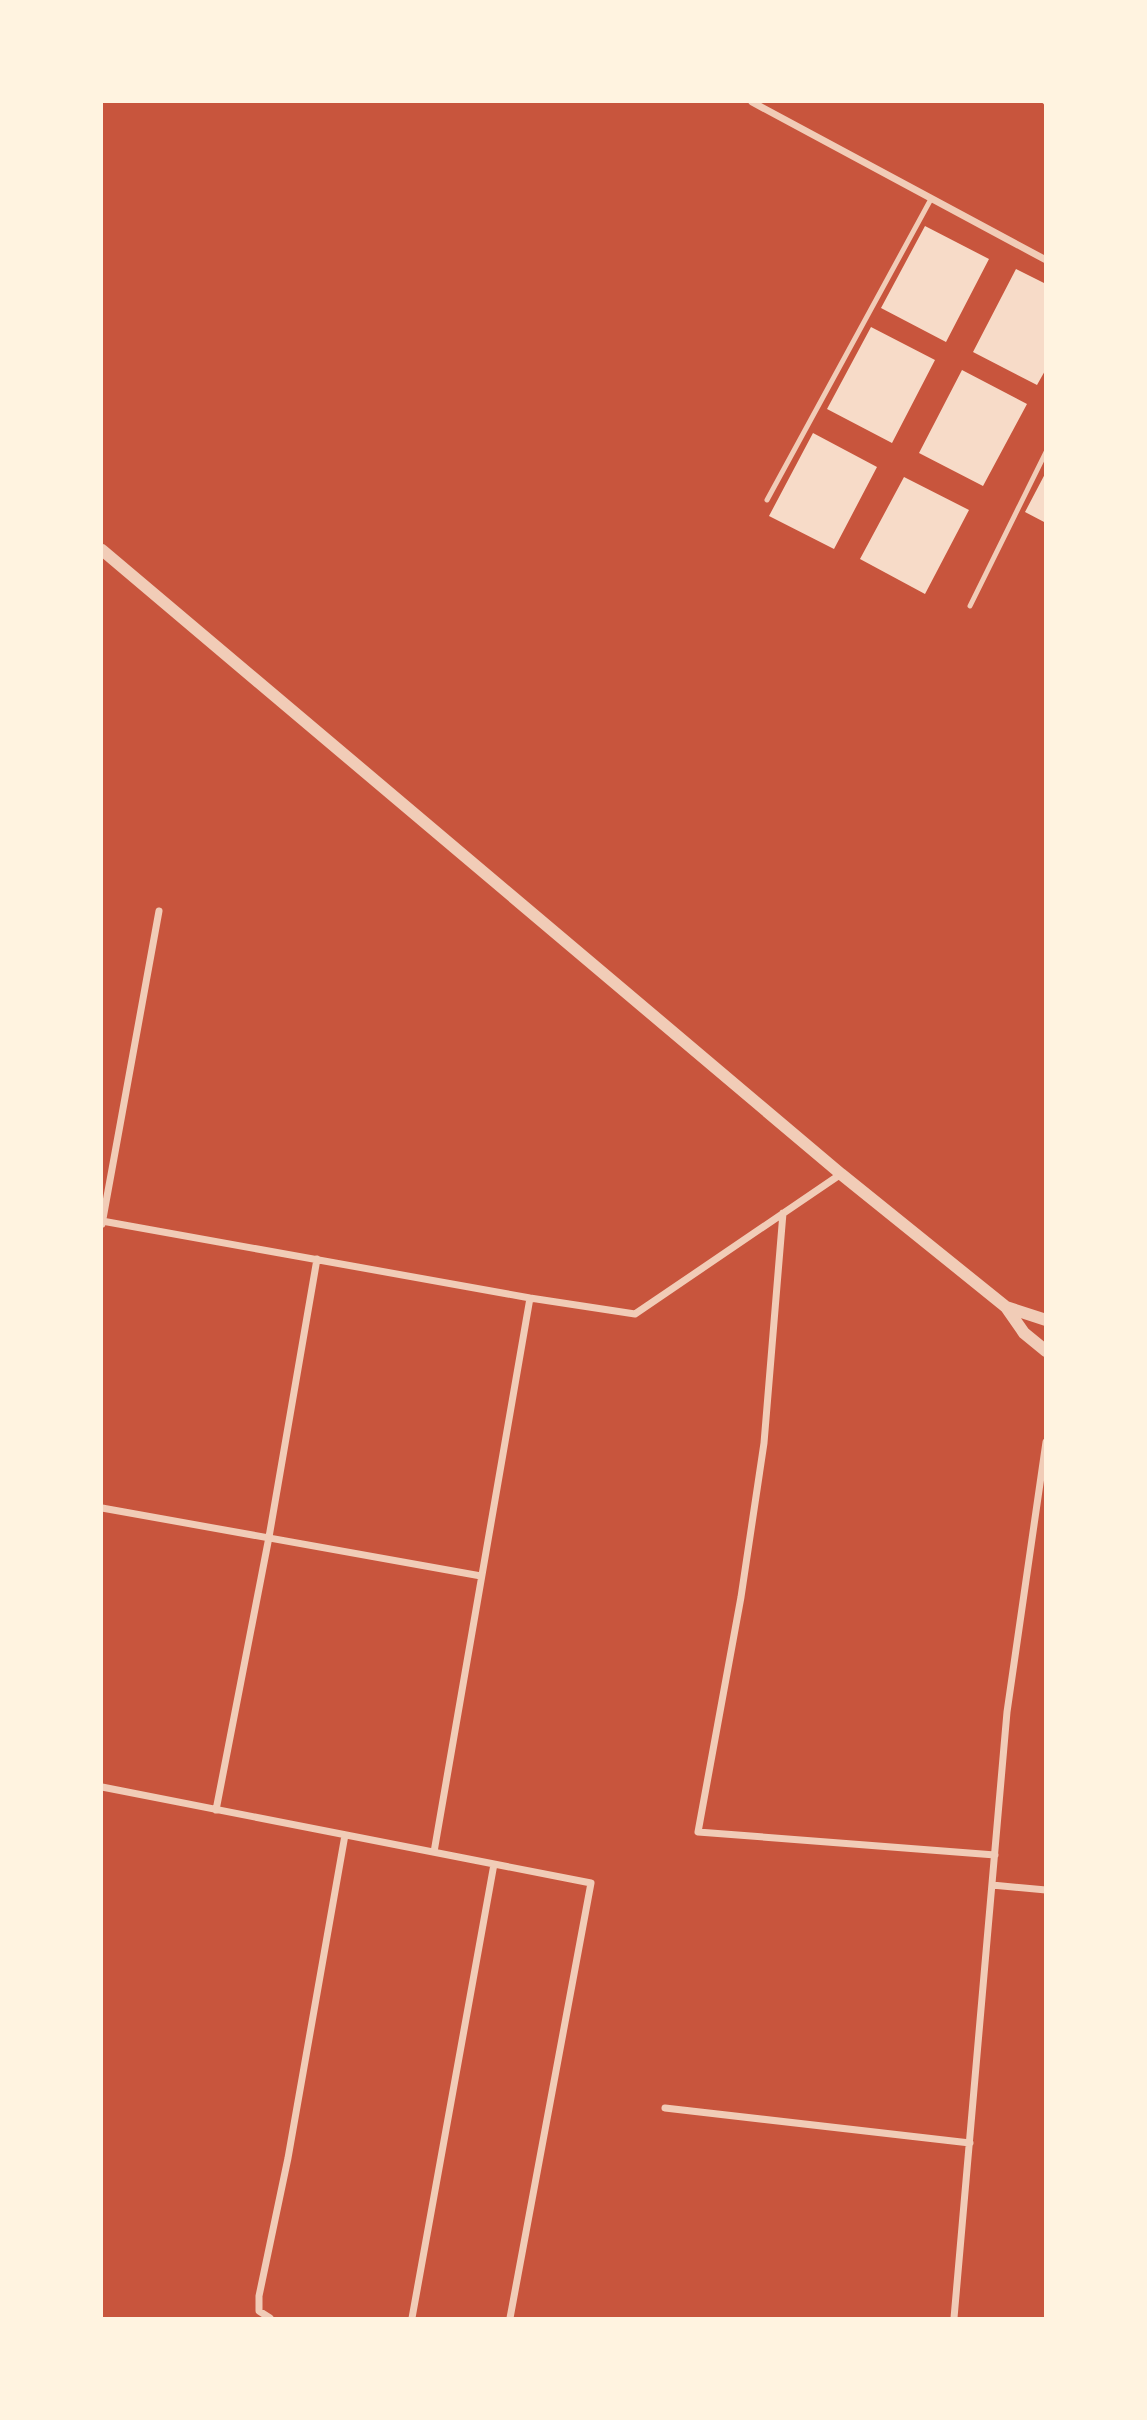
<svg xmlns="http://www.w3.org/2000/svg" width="1147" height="2420" viewBox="0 0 1147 2420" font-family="'Source Serif 4',serif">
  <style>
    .building { fill: #f7dbc8 }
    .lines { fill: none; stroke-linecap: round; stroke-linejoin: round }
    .service { stroke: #f1ccb7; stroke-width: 5 }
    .minor { stroke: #f1ccb7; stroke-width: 7 }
    .tertiary { stroke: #f1ccb7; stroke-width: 12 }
  </style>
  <rect width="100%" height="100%" fill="#c8553d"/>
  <!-- building -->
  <path class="building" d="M 925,226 L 989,259 L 946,342 L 881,308 Z
    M 1016,269 L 1046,284 L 1046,369 L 1037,385 L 973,352 Z
    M 871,327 L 935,360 L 892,443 L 827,409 Z
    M 962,370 L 1027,404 L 983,486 L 919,453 Z
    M 813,433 L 877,467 L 834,549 L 769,516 Z
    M 1046,472 L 1046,523 L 1025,512 Z
    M 904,477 L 969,510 L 925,594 L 860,559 Z"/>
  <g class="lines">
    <!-- service -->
    <path class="service" d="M 1045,102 L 1046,102
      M 767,500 L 931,199
      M 970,606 L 1046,452"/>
    <!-- minor -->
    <path class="minor" d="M 752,102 L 1046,260
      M 783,1213 L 764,1443 L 741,1597 L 698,1832 L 995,1855
      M 102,1221 L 530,1298 L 635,1314 L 841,1174
      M 102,1224 L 159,911
      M 102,1508 L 481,1576
      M 102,1787 L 591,1883 L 510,2318
      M 216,1810 L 269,1537 L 317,1259
      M 434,1852 L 530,1298
      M 992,1885 L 1046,1890
      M 665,2108 L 970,2143
      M 270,2318 L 259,2311 L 259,2296 L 288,2158 L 345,1835
      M 412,2318 L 494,1864
      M 954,2318 L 1007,1712 L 1046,1442"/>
    <!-- tertiary -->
    <path class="tertiary" d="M 102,550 L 841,1174 L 1006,1307 L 1024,1333 L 1046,1351
      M 1006,1307 L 1046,1320"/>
  </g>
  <!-- border -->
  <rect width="1147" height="2420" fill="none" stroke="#fff3e0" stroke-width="206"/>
</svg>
